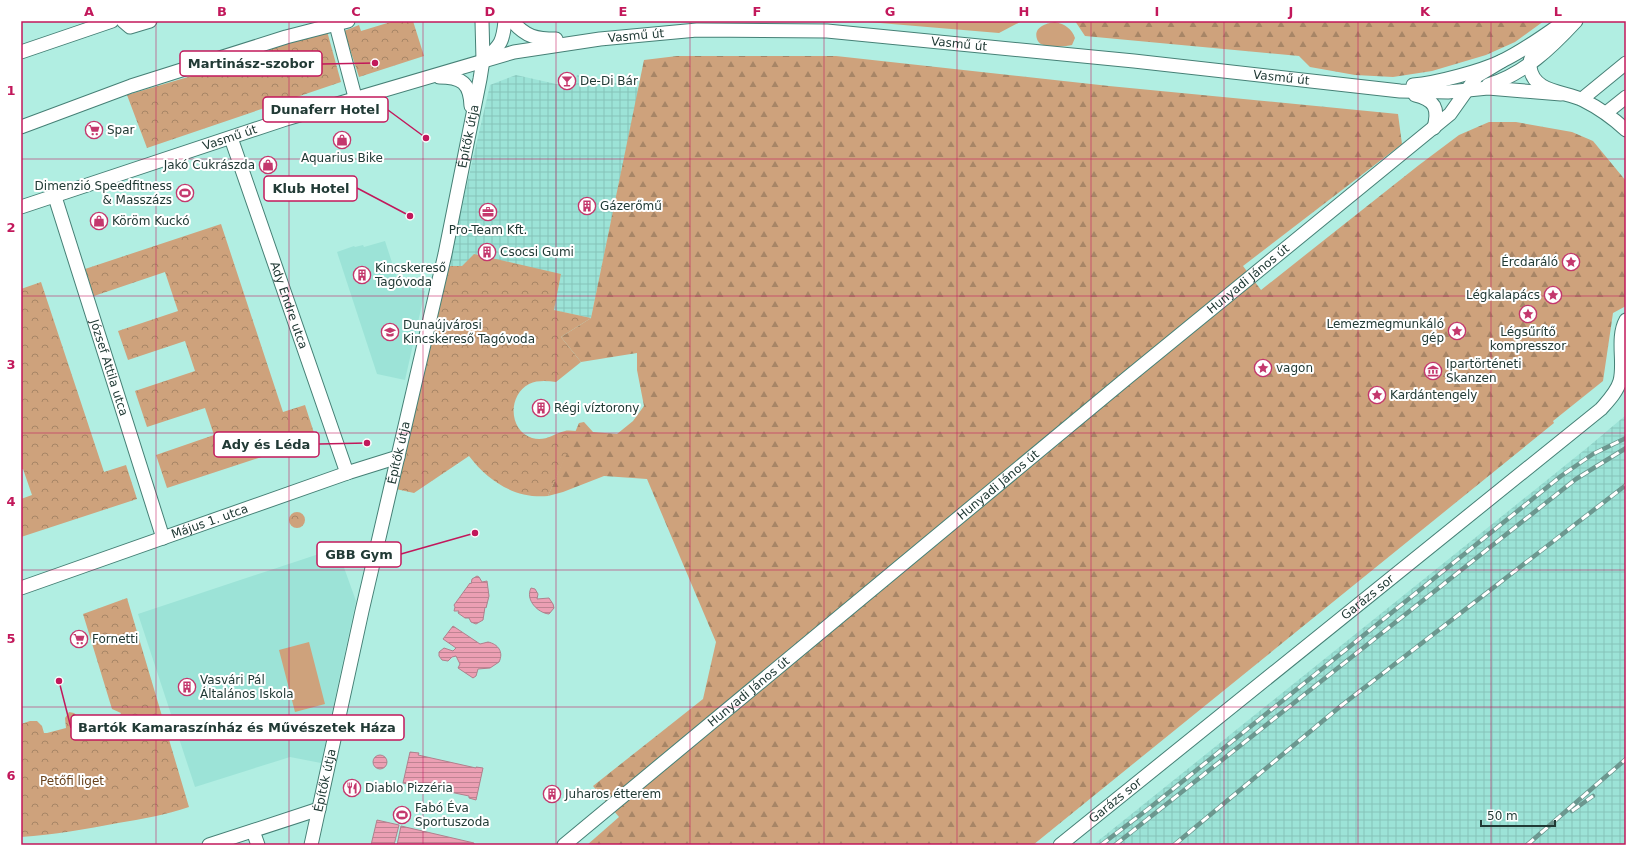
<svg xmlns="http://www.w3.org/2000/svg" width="1647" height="866" viewBox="0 0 1647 866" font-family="'DejaVu Sans',sans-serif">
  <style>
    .built { fill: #9ce3d7 }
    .industrial { fill: url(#industrial-grid) }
    .green { fill: #cea27c }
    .forest { fill: url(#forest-firs) }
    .park { fill: url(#park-crowns) }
    .water { fill: url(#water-rules); stroke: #af818d }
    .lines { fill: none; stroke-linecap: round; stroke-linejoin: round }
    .minor-casing { stroke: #468076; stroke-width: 15 }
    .minor { stroke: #fff; stroke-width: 13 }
    .rail-casing { stroke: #6c978f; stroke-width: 4.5 }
    .rail { stroke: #fff; stroke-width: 3; stroke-dasharray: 9; stroke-linecap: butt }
    .grid { fill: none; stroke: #c2185b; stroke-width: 1; stroke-opacity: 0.55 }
    .labels { text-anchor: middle; stroke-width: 4; stroke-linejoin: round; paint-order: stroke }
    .street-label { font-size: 12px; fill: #213a35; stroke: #fff }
    .poi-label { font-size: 12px; fill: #213a35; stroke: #fff; text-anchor: start }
    .park-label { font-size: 12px; fill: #67411b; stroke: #fff }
    .leader { fill: none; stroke: #c2185b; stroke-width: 1.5 }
    .callout-dot { fill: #c2185b; stroke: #fff; stroke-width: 1.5 }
    .callout { fill: #fff; stroke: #c2185b; stroke-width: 1.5 }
    .callout-label { font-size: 13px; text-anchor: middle; font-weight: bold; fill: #213a35 }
    .neatline { fill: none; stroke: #c2185b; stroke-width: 1.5 }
    .grid-label { font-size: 13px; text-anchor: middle; font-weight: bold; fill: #c2185b }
  </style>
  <defs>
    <pattern id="industrial-grid" width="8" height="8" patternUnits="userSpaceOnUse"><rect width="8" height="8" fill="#9ce3d7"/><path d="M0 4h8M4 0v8" fill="none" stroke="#86c4b9"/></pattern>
    <pattern id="forest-firs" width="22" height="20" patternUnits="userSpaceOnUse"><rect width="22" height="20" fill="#cea27c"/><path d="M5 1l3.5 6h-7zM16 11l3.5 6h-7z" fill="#a78566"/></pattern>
    <pattern id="park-crowns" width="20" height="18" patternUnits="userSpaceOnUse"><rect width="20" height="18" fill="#cea27c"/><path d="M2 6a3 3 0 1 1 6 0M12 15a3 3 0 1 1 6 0" fill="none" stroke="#a78566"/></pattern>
    <pattern id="water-rules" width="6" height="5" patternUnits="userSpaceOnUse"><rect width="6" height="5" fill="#ec9fb3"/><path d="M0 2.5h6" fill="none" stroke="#bf8392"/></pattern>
  </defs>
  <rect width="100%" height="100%" fill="#b1eee2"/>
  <!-- built -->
  <path class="built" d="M 385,241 L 399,284 L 425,291 L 405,380 L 377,374 L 337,252 L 354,246 L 355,247 L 363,245 L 364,247 Z
    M 337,548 L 356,601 L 321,763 L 290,757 L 195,787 L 138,614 Z"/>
  <!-- industrial -->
  <path class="industrial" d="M 516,75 L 574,88 L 577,75 L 639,88 L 591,318 L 553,310 L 561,274 L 462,266 L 448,266 L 490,85 Z
    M 1626,415 L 1626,845 L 1093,845 L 1588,447 Z"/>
  <!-- green -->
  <path class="green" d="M 856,21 L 1022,21 L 999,33 Z
    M 1055,22 C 1065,24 1072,29 1075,38 L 1072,45 C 1066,47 1046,47 1041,44 C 1039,43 1037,40 1037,39 C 1033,27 1047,23 1055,22 Z
    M 309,642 L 325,704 L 295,712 L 279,650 Z"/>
  <!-- forest -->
  <path class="forest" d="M 1075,21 L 1544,21 L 1515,42 L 1486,55 L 1432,71 L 1393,77 L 1355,75 L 1310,67 L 1299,56 L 1085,36 Z
    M 677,56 L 836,56 L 1109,86 L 1398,114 L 1402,144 L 1243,266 L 1261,290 L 1419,165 L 1459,135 L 1489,122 L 1516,122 L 1572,132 L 1593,141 L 1626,181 L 1626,306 L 1613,313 L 1603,381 L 1553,421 L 1554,423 L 1033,845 L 587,845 L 619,817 L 593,786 L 703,699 L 716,642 L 647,479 L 604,476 L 563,492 L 548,496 L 579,423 L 584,422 L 593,432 L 617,434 L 633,421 L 644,406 L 637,370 L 637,353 L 581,362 L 561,337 L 591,318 L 644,60 Z"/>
  <!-- park -->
  <path class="park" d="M 394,21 L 413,21 L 424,56 L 359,77 L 344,31 L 359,25 L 361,31 Z
    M 327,31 L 341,82 L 147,148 L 127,95 L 270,53 L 268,47 Z
    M 221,224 L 283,412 L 305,405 L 316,439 L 167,488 L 156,455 L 214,435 L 205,408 L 147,427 L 135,391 L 195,371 L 185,341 L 128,360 L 118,331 L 178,311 L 165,272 L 94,296 L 85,269 Z
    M 474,254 L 561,274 L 554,310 L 591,318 L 561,337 L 581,362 L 556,382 C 547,381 538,380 529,384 C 508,395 508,430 532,438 C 545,442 553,434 565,431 C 568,430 573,431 577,431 L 548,496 C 515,499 488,481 469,456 L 414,493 L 396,489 L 448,266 L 462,266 Z
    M 41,282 L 104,472 L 126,465 L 137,499 L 21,537 L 21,499 L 32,495 L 23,469 L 21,469 L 21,289 Z
    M289 520a8 8 0 1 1 16 0a8 8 0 1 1-16 0Z
    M 127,598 L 189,807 C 166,815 142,819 118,823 C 86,829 54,835 21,837 L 21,724 L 30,721 L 37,721 L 42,726 L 44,733 L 47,733 L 66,728 L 65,718 L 69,712 L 74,713 L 77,716 L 77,720 L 73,727 C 91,740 112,732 121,713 L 112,709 L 83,614 Z"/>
  <!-- water -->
  <path class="water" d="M 477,576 L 479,577 L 482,582 L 487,581 L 489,596 L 486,608 L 485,607 L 483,620 L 476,624 L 471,622 L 469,618 L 465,618 L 458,613 L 459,611 L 454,611 L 455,607 L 454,605 L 470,583 L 471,584 L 472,579 Z
    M 531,588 L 535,589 L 538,594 L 537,599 L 549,598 L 553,604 L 554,608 L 549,614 C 538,613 525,600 531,588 Z
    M 453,626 L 480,644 L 488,642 C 498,644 504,652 499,662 L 490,668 L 478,669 L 476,676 L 473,678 L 458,668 L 460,664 L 456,656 L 452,657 L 448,661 L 442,660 L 439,656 L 439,652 L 444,648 L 453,651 L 456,648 L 443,639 Z
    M 410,752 L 419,753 L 418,755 L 476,768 L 476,767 L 483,768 L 476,800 L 469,798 L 469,796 L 412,784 L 412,785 L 403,783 Z
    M373 762a7 7 0 1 1 14 0a7 7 0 1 1-14 0Z
    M 377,820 L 399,825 L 394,845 L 371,845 Z
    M 401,826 L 474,843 L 474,845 L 397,845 Z"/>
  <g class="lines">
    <defs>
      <g id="minor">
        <path d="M 123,21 L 130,27 L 150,21"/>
        <path d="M 335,21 L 355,97"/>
        <path d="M 512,21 C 526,37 536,39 556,39"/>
        <path d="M 1543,40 C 1536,47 1529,57 1530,67 C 1533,93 1565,91 1583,100 C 1599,108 1613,118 1626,130"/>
        <path d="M 21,52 L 112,21"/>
        <path d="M 486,58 C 501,45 503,41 505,21"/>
        <path d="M 439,77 C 462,77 470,83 471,106"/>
        <path d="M 1413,85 C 1437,83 1481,71 1502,61 C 1525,50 1545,35 1565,21"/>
        <path d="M 1488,85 C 1524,74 1551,48 1576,21"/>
        <path d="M 1415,95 C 1435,100 1439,108 1434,128"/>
        <path d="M 1582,99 L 1626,63"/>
        <path d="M 1606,113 L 1626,97"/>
        <path d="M 21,127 L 131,86 L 286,37 L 348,21"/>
        <path id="s1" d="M 231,138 L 347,473"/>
        <path id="s2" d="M 55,197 L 163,538"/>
        <path id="s3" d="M 21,207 L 286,119 L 514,52 L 600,39 L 697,30 L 827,31 L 1134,61 L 1400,91 L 1448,92 L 1488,88 L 1561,94"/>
        <path id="s4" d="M 21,588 L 350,472 L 398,457"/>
        <path d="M 253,831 L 258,845"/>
        <path d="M 209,845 L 319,809"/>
        <path id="s5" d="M 311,845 L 362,611 L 445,254 L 480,79 L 483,60 L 482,21"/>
        <path id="s6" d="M 564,845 L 1127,378 L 1450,114 L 1477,76 L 1502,61"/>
        <path id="s7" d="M 1060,845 L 1601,409 C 1608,401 1617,392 1620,381 C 1625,363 1616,338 1626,320"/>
      </g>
    </defs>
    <!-- minor casing -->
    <use href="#minor" class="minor-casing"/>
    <!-- minor -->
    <use href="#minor" class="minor"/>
    <defs>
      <path id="rail" d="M 1572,811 L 1593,796
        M 1101,845 L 1152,806 L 1561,476 L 1593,454 L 1626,438
        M 1115,845 L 1576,479 L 1626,448
        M 1174,845 L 1342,705 L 1626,485
        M 1527,845 L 1626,759"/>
    </defs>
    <!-- rail casing -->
    <use href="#rail" class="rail-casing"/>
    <!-- rail -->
    <use href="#rail" class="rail"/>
  </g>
  <!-- grid -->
  <path class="grid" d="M 156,21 L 156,845M 289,21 L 289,845M 423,21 L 423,845M 556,21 L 556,845M 690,21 L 690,845M 824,21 L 824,845M 957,21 L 957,845M 1091,21 L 1091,845M 1224,21 L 1224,845M 1358,21 L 1358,845M 1491,21 L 1491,845M 21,159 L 1626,159M 21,296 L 1626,296M 21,433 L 1626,433M 21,570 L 1626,570M 21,707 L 1626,707"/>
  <!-- icons -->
  <defs>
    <symbol id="bar-ring" viewBox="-11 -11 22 22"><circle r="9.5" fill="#fff" stroke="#c4386d" stroke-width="1.5"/><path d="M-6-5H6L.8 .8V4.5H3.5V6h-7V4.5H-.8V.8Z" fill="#c4386d"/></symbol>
    <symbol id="supermarket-ring" viewBox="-11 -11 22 22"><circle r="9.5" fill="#fff" stroke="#c4386d" stroke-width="1.5"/><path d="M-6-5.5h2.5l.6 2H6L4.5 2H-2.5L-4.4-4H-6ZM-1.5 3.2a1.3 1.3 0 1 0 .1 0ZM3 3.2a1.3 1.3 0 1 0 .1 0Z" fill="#c4386d"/></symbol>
    <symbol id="shop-ring" viewBox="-11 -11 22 22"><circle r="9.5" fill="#fff" stroke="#c4386d" stroke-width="1.5"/><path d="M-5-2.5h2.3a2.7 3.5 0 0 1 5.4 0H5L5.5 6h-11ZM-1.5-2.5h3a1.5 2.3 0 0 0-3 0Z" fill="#c4386d"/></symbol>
    <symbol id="stadium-ring" viewBox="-11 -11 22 22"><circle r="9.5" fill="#fff" stroke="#c4386d" stroke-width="1.5"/><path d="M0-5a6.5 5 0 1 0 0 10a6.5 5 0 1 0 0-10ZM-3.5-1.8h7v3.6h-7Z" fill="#c4386d"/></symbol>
    <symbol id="building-ring" viewBox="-11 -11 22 22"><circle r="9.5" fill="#fff" stroke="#c4386d" stroke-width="1.5"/><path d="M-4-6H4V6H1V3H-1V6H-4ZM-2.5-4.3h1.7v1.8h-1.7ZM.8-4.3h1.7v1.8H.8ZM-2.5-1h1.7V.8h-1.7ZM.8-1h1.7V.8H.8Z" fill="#c4386d"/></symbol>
    <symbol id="office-ring" viewBox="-11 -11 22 22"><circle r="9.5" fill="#fff" stroke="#c4386d" stroke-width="1.5"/><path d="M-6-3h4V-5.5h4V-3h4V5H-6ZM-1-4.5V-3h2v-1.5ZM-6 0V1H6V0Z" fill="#c4386d"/></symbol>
    <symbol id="sight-ring" viewBox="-11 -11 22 22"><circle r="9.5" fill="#fff" stroke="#c4386d" stroke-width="1.5"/><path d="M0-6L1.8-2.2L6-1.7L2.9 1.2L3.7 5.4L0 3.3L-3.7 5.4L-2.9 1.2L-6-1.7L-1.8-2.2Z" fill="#c4386d"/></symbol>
    <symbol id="school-ring" viewBox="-11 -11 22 22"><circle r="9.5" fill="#fff" stroke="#c4386d" stroke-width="1.5"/><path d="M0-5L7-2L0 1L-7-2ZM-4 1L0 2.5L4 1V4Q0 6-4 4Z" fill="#c4386d"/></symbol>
    <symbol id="museum-ring" viewBox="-11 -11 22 22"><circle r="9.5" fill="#fff" stroke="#c4386d" stroke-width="1.5"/><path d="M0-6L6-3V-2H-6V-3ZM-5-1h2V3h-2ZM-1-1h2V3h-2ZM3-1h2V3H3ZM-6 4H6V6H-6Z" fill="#c4386d"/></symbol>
    <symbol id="restaurant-ring" viewBox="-11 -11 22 22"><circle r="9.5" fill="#fff" stroke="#c4386d" stroke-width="1.5"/><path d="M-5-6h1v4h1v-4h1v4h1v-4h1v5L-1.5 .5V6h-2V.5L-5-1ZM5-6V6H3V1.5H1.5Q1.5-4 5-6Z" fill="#c4386d"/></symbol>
  </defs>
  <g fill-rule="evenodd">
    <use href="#bar-ring" x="557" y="71" width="20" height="20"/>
    <use href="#supermarket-ring" x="84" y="120" width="20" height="20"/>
    <use href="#shop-ring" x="332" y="130" width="20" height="20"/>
    <use href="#shop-ring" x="258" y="155" width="20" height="20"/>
    <use href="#stadium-ring" x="175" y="183" width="20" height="20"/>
    <use href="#building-ring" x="577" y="196" width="20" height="20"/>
    <use href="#office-ring" x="478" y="202" width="20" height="20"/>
    <use href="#shop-ring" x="89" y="211" width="20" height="20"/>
    <use href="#building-ring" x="477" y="242" width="20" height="20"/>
    <use href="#sight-ring" x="1561" y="252" width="20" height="20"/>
    <use href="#building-ring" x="352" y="265" width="20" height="20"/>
    <use href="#sight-ring" x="1543" y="285" width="20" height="20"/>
    <use href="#sight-ring" x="1518" y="304" width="20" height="20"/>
    <use href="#sight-ring" x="1447" y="321" width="20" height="20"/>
    <use href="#school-ring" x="380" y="322" width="20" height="20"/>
    <use href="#sight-ring" x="1253" y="358" width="20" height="20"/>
    <use href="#museum-ring" x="1423" y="361" width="20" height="20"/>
    <use href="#sight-ring" x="1367" y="385" width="20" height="20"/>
    <use href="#building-ring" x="531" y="398" width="20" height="20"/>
    <use href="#supermarket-ring" x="69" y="629" width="20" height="20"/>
    <use href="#building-ring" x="177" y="677" width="20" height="20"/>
    <use href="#restaurant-ring" x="342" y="778" width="20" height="20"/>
    <use href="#building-ring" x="542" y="784" width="20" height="20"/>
    <use href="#stadium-ring" x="392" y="805" width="20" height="20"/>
  </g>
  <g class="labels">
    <!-- street labels -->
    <g class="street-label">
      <text dy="4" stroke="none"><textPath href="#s3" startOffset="640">Vasmű út</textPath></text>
      <text dy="4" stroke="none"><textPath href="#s3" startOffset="964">Vasmű út</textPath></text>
      <text dy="4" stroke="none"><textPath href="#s3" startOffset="1288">Vasmű út</textPath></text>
      <text dy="4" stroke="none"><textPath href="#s5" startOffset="726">Építők útja</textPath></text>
      <text dy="4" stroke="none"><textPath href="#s3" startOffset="220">Vasmű út</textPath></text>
      <text dy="4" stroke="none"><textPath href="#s6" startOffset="888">Hunyadi János út</textPath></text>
      <text dy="4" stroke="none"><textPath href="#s1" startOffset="177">Ady Endre utca</textPath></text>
      <text dy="4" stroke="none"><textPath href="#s2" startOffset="179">József Attila utca</textPath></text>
      <text dy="4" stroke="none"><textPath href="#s5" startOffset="402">Építők útja</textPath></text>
      <text dy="4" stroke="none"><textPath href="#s6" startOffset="564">Hunyadi János út</textPath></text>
      <text dy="4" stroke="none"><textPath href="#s4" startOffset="200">Május 1. utca</textPath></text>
      <text dy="4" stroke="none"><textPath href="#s7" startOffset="395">Garázs sor</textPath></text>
      <text dy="4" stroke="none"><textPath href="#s6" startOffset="240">Hunyadi János út</textPath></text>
      <text dy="4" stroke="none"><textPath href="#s5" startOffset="66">Építők útja</textPath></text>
      <text dy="4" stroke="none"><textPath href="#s7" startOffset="71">Garázs sor</textPath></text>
    </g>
    <!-- poi labels -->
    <g class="poi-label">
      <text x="580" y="85">De-Di Bár</text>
      <text x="107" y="134">Spar</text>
      <text x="342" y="162" text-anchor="middle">Aquarius Bike</text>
      <text x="255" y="169" text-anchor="end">Jakó Cukrászda</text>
      <text x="172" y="190" text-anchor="end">Dimenzió Speedfitness<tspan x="172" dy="14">&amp; Masszázs</tspan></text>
      <text x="600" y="210">Gázerőmű</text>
      <text x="112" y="225">Köröm Kuckó</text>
      <text x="488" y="234" text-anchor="middle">Pro-Team Kft.</text>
      <text x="500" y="256">Csocsi Gumi</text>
      <text x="1558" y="266" text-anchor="end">Ércdaráló</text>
      <text x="375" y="272">Kincskereső<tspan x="375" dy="14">Tagóvoda</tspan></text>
      <text x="1540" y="299" text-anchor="end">Légkalapács</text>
      <text x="1444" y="328" text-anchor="end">Lemezmegmunkáló<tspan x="1444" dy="14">gép</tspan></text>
      <text x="403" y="329">Dunaújvárosi<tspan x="403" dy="14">Kincskereső Tagóvoda</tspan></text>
      <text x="1528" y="336" text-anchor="middle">Légsűrítő<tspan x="1528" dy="14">kompresszor</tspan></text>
      <text x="1446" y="368">Ipartörténeti<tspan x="1446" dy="14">Skanzen</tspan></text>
      <text x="1276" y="372">vagon</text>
      <text x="1390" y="399">Kardántengely</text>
      <text x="554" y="412">Régi víztorony</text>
      <text x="92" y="643">Fornetti</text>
      <text x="200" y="684">Vasvári Pál<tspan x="200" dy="14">Általános Iskola</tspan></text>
      <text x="365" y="792">Diablo Pizzéria</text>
      <text x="565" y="798">Juharos étterem</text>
      <text x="415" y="812">Fabó Éva<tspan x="415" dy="14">Sportuszoda</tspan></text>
    </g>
    <!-- park labels -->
    <g class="park-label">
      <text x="72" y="785">Petőfi liget</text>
    </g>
  </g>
  <!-- callouts -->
  <path class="leader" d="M375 63L322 64M426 138L388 110M410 216L357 188M367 443L319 444M475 533L401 554M59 681L71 728"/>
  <g class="callout-dot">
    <circle cx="375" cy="63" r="4"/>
    <circle cx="426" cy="138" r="4"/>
    <circle cx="410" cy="216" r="4"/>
    <circle cx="367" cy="443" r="4"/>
    <circle cx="475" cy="533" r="4"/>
    <circle cx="59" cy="681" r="4"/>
  </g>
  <g class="callout">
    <rect x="180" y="51" width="142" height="25" rx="4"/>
    <rect x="263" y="97" width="125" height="25" rx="4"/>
    <rect x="264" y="176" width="93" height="25" rx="4"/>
    <rect x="214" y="432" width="105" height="25" rx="4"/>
    <rect x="317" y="542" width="84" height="25" rx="4"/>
    <rect x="71" y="715" width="333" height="25" rx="4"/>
  </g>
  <g class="callout-label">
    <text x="251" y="68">Martinász-szobor</text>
    <text x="325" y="114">Dunaferr Hotel</text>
    <text x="311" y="193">Klub Hotel</text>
    <text x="266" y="449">Ady és Léda</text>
    <text x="359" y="559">GBB Gym</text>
    <text x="237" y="732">Bartók Kamaraszínház és Művészetek Háza</text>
  </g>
  <!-- border -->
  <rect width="1647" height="866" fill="none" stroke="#ffffff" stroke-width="44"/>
  <!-- scale -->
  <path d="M1481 820v6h74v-6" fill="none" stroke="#213a35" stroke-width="2"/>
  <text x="1487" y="820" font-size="12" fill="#213a35" stroke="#ffffff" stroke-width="3" paint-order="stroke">50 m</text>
  <rect x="22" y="22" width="1603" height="822" class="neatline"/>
  <g class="grid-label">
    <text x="89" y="16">A</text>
    <text x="222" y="16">B</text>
    <text x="356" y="16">C</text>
    <text x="490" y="16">D</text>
    <text x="623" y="16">E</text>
    <text x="757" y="16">F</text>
    <text x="890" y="16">G</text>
    <text x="1024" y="16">H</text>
    <text x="1157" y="16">I</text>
    <text x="1291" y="16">J</text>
    <text x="1425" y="16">K</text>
    <text x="1558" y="16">L</text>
    <text x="11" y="95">1</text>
    <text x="11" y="232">2</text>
    <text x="11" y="369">3</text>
    <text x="11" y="506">4</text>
    <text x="11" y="643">5</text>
    <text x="11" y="780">6</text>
  </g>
</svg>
